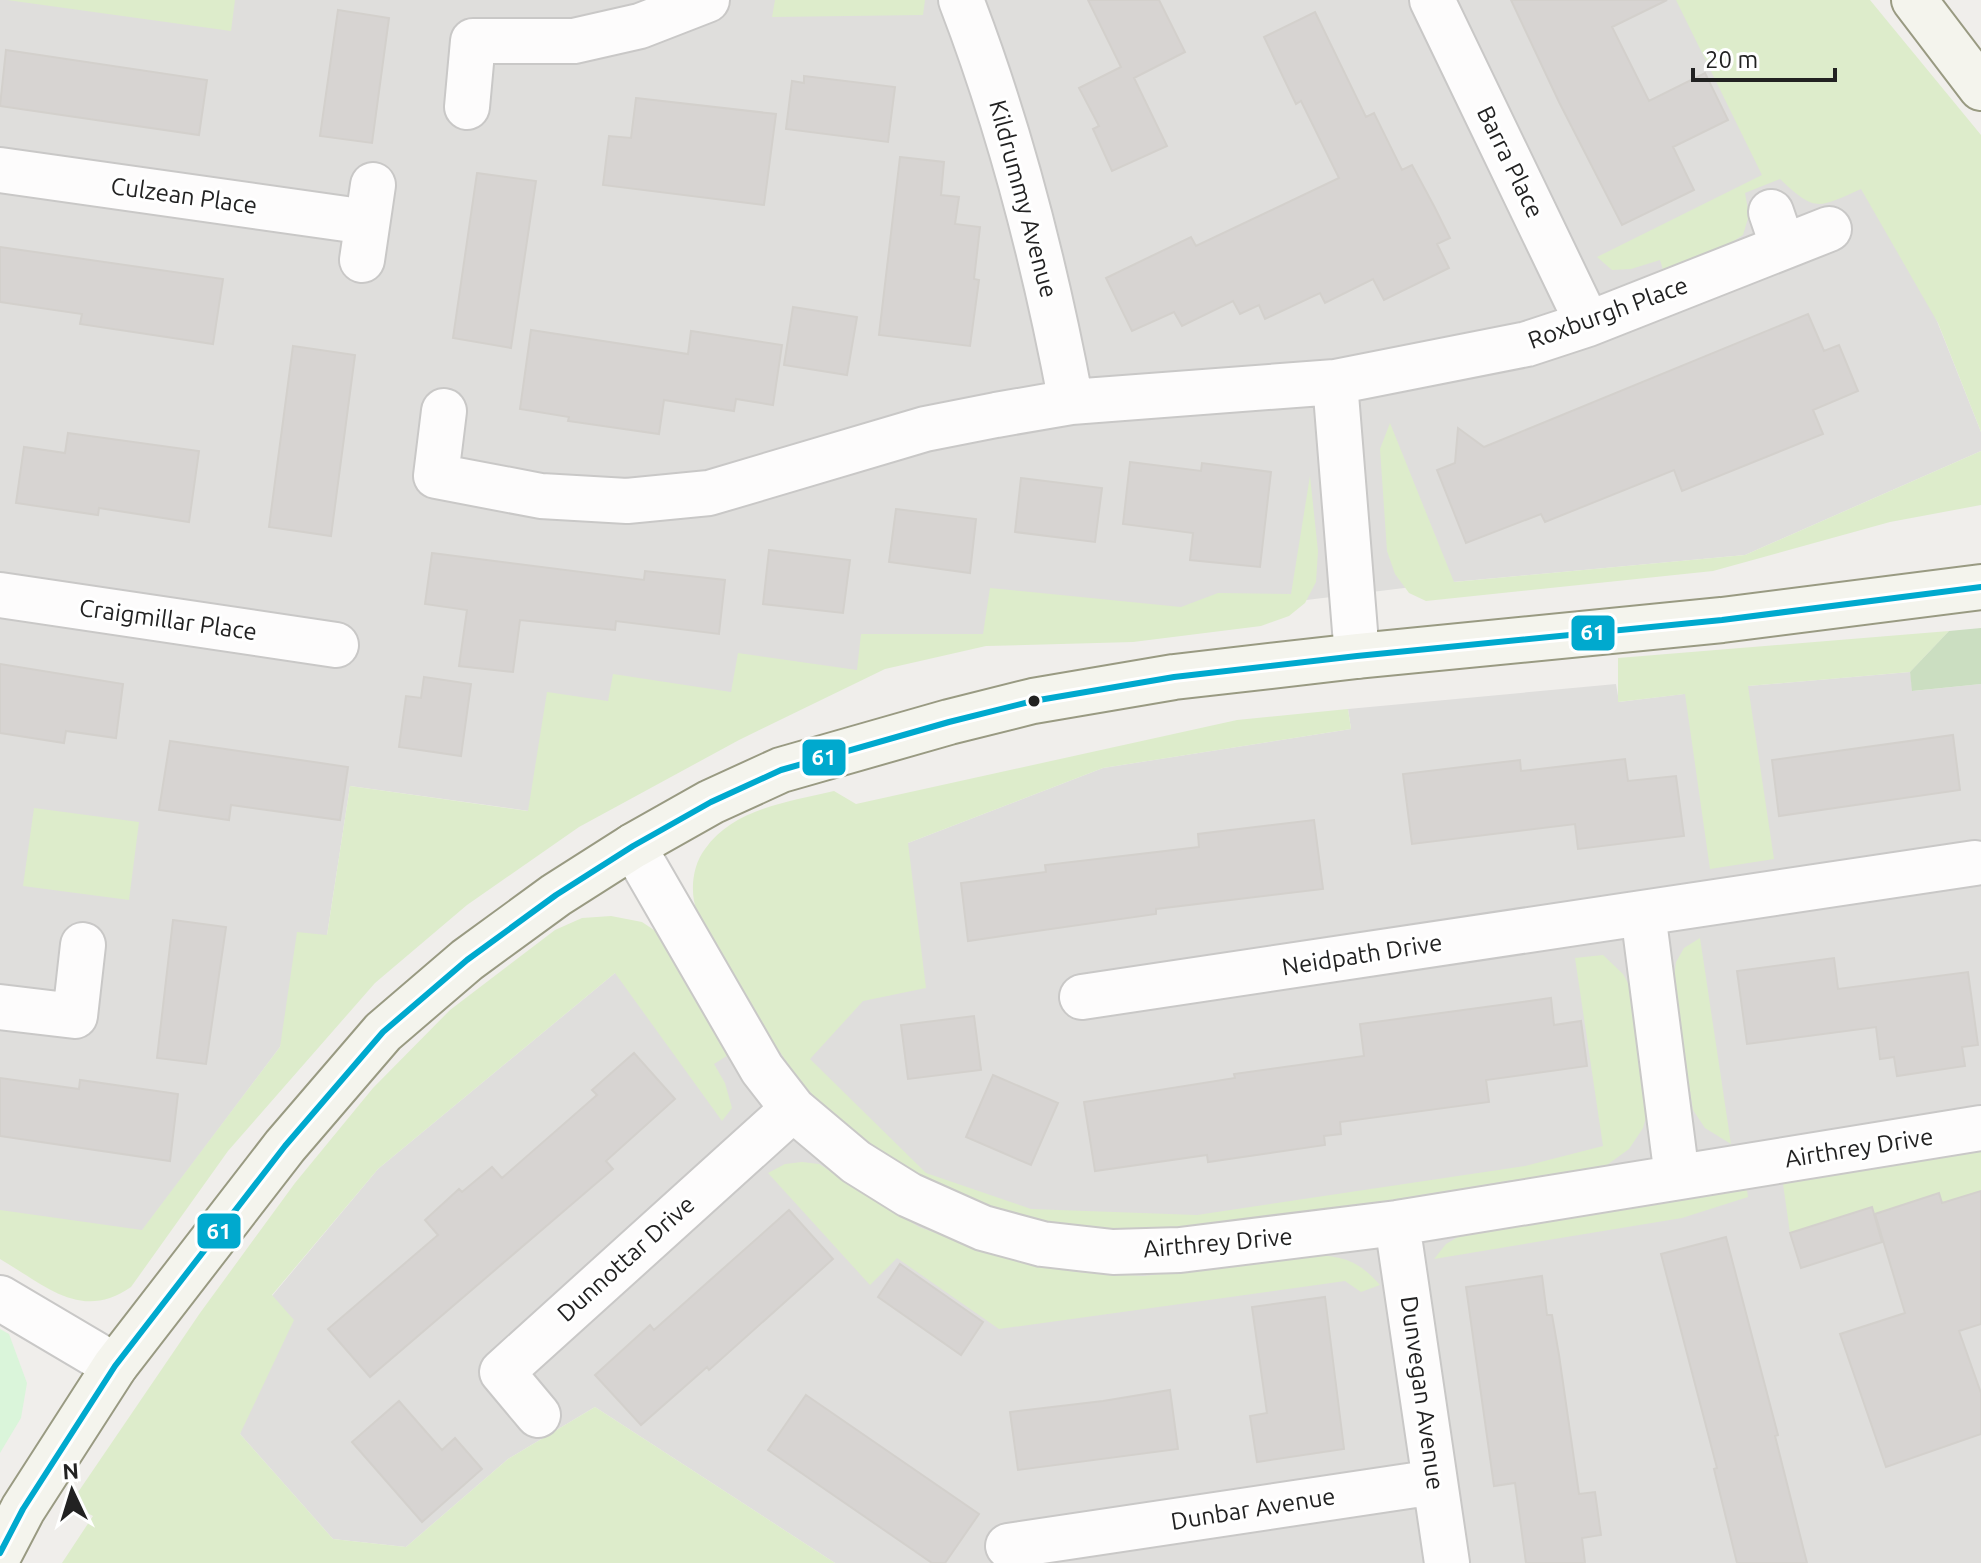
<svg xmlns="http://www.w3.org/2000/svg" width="1981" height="1563" viewBox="0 0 1981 1563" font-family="Ubuntu,sans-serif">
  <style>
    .residential { fill: #dfdedc }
    .grass { fill: #ddeccb }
    .forest { fill: #cbdec1 }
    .park { fill: #daf5da }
    .building { fill: #d7d4d2; stroke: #d3d0cc; stroke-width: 2 }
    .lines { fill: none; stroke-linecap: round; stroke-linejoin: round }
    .minor-casing { stroke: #c9c8c7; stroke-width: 48 }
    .secondary-casing { stroke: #999a82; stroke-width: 48 }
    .minor { stroke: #fdfcfc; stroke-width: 44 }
    .secondary { stroke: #f4f4ed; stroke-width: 44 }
    .bus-1-casing { stroke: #fff; stroke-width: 12 }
    .bus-1 { stroke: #00a9ce; stroke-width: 6 }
    .bus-dot { fill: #222; stroke: #fff; stroke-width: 3 }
    .labels { text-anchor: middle; stroke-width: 6; stroke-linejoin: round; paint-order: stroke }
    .street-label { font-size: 24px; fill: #222; stroke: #fff }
    .line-badge { stroke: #fff; stroke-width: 3 }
    .badge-label { font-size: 22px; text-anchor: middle; font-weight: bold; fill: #fff }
  </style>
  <rect width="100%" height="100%" fill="#f0eeeb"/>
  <!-- residential -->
  <path class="residential" d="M 0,0 L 1756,0 L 1868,147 L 1981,432 L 1981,451 L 1745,555 L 1453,582 L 915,648 L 529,811 L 350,786 L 327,935 L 280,1047 L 142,1231 L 0,1216 Z
    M 1910,672 L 1913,691 L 1981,684 L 1981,1563 L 835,1563 L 595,1407 L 508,1459 L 406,1547 L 333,1539 L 240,1434 L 272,1296 L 378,1169 L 615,973 L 908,843 L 1103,768 L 1351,729 L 1348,709 L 1616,684 L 1619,702 L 1748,686 Z"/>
  <!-- grass -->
  <path class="grass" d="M 7,0 L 235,0 L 231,31 Z
    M 775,0 L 925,0 L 923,15 L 772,17 Z
    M 1676,0 L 1870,0 L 1981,135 L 1981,432 L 1938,323 L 1861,189 C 1818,208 1816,213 1780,179 L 1745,193 L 1749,215 L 1743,235 L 1718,251 L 1664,273 L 1660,260 L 1631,269 L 1612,270 L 1597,257 L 1762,175 Z
    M 1390,423 L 1454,582 L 1745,555 L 1981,451 L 1981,505 L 1890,522 L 1713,571 L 1426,601 L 1409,593 L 1395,574 L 1387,551 L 1380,449 Z
    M 1310,476 L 1318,551 L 1316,582 L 1305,603 L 1289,616 L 1261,626 L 1133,642 L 986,646 L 885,669 L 739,740 L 579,827 L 467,905 L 375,983 L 228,1151 L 131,1287 C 81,1322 45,1285 0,1259 L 0,1210 L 142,1230 L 280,1047 L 297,932 L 327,935 L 350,786 L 528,811 L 547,692 L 608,701 L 613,674 L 731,692 L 738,653 L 857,670 L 861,634 L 983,634 L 990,588 L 1181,607 L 1218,593 L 1291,594 Z
    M 1949,631 L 1910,672 L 1748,686 L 1774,859 L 1710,869 L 1685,694 L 1618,702 L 1618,658 Z
    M 1348,709 L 1351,729 L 1103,768 L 908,843 L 926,988 L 863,1001 L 810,1059 L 926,1173 L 1031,1209 L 1197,1215 L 1525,1166 L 1603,1146 L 1575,958 L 1603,955 L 1623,974 L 1633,992 L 1650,1103 L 1643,1128 L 1629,1149 L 1607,1165 L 1205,1230 C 1184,1231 1161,1235 1139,1235 C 1057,1234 966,1209 897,1167 C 862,1146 814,1101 791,1068 C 770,1039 752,1006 733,975 C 719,952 700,928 694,901 C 691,884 694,863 705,849 C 734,808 789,802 834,791 L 856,804 L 1237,720 Z
    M 34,808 L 139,822 L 129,900 L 23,886 Z
    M 611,916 L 642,922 L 666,938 L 730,1054 L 714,1064 L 725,1083 L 732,1108 L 722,1121 L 615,973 L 378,1169 L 272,1295 L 294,1320 L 240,1434 L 333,1539 L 406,1547 L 508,1459 L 595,1407 L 835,1563 L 62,1563 L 93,1516 L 70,1504 L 200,1313 L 295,1183 L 373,1088 L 450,1010 L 555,930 L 582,918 Z
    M 1700,938 L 1731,1144 L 1705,1128 L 1693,1110 L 1673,985 L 1676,962 L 1684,948 Z
    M 1981,1149 L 1981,1191 L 1942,1203 L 1938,1193 L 1874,1214 L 1871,1207 L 1790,1233 L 1783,1184 Z
    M 802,1162 L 819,1164 L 919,1227 L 1003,1257 L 1076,1272 L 1144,1276 L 1316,1255 C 1347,1257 1359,1262 1380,1285 L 1361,1292 L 1345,1281 L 999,1329 L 897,1258 L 870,1285 L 768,1173 L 785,1164 Z
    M 1747,1190 L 1748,1197 L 1682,1218 L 1434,1259 L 1446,1244 L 1470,1230 Z"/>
  <!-- forest -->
  <path class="forest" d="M 1981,628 L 1981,684 L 1912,691 L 1910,672 L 1949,631 Z"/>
  <!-- park -->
  <path class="park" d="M 0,1329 L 9,1334 L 27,1383 L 21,1418 L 0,1453 Z"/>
  <!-- building -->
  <path class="building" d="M 1088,0 L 1159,0 L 1185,52 L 1134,78 L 1167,146 L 1112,171 L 1093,129 L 1099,126 L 1079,88 L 1121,67 Z
    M 1511,0 L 1667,0 L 1612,27 L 1649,101 L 1705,73 L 1728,120 L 1673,147 L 1694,190 L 1622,225 L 1559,102 Z
    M 338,10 L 389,18 L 372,143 L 320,136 Z
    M 1315,12 L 1366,117 L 1374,113 L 1402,170 L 1412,165 L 1434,206 L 1450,238 L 1437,244 L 1449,268 L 1384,300 L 1373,279 L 1325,303 L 1320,293 L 1265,319 L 1259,305 L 1240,314 L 1233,301 L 1182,326 L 1174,312 L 1132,331 L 1106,278 L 1191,237 L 1196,246 L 1339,178 L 1301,101 L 1296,104 L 1264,37 Z
    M 6,50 L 207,80 L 199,135 L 0,106 Z
    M 804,76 L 895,87 L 888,142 L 786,129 L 792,81 L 804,83 Z
    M 636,98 L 776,114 L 764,205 L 603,185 L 609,136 L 631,138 Z
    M 900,157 L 944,162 L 941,195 L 959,197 L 955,224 L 980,227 L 974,279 L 979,280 L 970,346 L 879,335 Z
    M 477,173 L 536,181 L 511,348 L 453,338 Z
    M 0,247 L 223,279 L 213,344 L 80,324 L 82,314 L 0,302 Z
    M 793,307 L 857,317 L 847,375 L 784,365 Z
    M 1808,314 L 1824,351 L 1839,345 L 1858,391 L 1813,410 L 1823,434 L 1682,491 L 1674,470 L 1545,522 L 1541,514 L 1466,543 L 1437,470 L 1455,463 L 1458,428 L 1484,447 Z
    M 531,330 L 688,354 L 691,331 L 782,345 L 773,405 L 736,399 L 734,411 L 664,400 L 659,434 L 568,421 L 569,417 L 520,409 Z
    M 293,346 L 355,355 L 331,536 L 269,527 Z
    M 68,433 L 199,451 L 189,522 L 99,508 L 98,515 L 16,503 L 24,447 L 65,453 Z
    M 1130,462 L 1201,471 L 1202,463 L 1271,472 L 1260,567 L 1190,560 L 1193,533 L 1123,524 Z
    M 1021,478 L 1102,488 L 1095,542 L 1015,532 Z
    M 896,509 L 976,519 L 970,573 L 889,562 Z
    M 769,550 L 850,560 L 843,613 L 763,604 Z
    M 432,553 L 644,580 L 645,571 L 725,580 L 719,634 L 616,621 L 615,630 L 520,620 L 513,672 L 459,666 L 467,610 L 425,604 Z
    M 0,664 L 123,684 L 116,738 L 66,731 L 64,743 L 0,733 Z
    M 424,677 L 471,684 L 461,756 L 399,747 L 406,696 L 421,698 Z
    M 1953,735 L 1960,790 L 1779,816 L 1772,760 Z
    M 170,741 L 348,767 L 340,820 L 231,805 L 229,820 L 159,810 Z
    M 1625,759 L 1628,781 L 1676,776 L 1684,836 L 1578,849 L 1575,824 L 1412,844 L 1403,774 L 1520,760 L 1521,771 Z
    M 1314,820 L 1323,889 L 1156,909 L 1156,914 L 968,941 L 961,883 L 1046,872 L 1045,865 L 1199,847 L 1198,834 Z
    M 173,920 L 226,927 L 206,1064 L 157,1058 Z
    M 1834,958 L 1838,989 L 1968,972 L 1978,1045 L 1962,1047 L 1965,1066 L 1897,1076 L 1894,1057 L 1880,1059 L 1876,1027 L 1747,1044 L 1737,971 Z
    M 1551,998 L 1554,1025 L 1581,1021 L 1587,1066 L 1486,1080 L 1489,1102 L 1340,1122 L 1341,1134 L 1324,1136 L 1325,1145 L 1208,1162 L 1207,1155 L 1095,1171 L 1084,1102 L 1235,1078 L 1234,1074 L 1364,1056 L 1360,1024 Z
    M 974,1016 L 981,1070 L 908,1079 L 901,1025 Z
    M 634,1053 L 675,1099 L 606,1161 L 613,1169 L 370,1377 L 328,1329 L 438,1235 L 425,1220 L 459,1189 L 462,1192 L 492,1167 L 502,1178 L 597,1095 L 592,1090 Z
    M 993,1075 L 1058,1103 L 1031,1165 L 966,1137 Z
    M 0,1078 L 79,1089 L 80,1080 L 178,1094 L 170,1161 L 0,1136 Z
    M 1981,1191 L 1981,1324 L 1959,1331 L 1981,1393 L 1981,1434 L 1886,1467 L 1840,1334 L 1905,1313 L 1875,1214 L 1939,1193 L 1942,1203 Z
    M 1872,1207 L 1882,1242 L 1801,1268 L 1790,1233 Z
    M 789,1210 L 833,1259 L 709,1370 L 707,1367 L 641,1425 L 595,1375 L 650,1325 L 654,1330 Z
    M 1726,1237 L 1778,1435 L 1775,1436 L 1807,1563 L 1737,1563 L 1714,1469 L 1717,1468 L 1661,1254 Z
    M 900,1264 L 983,1322 L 961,1355 L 878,1297 Z
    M 1542,1276 L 1547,1315 L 1552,1315 L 1559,1355 L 1579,1494 L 1595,1492 L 1601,1535 L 1582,1538 L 1585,1563 L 1526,1563 L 1515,1483 L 1494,1486 L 1466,1287 Z
    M 1325,1297 L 1344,1449 L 1257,1462 L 1250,1416 L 1267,1413 L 1252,1307 Z
    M 1170,1390 L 1178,1449 L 1018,1470 L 1010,1412 L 1103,1401 Z
    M 806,1395 L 979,1514 L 945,1563 L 932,1563 L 768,1450 Z
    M 399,1401 L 442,1450 L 455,1438 L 482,1469 L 422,1522 L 352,1442 Z"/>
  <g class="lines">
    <defs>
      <path id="minor" d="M 961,0 C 1011,130 1045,264 1071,402
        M 1432,0 L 1588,324
        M 467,107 L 473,41 L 574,41 L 640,26 L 707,0
        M 0,170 L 367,222
        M 1771,212 L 1783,247
        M 362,260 L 373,185
        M 1335,382 L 1357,656
        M 444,411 L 436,476 L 541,496 L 627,501 L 709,493 L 925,429 L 996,415 L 1071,402 L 1335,382 L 1527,344 L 1588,324 L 1829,229
        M 0,595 L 336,645
        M 633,846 L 762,1069 L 793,1109 L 856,1162 L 909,1195 L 983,1228 L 1042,1244 L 1113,1252 L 1180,1250 L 1397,1223 L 1981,1128
        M 1643,913 L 1677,1177
        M 1082,997 L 1975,863
        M 0,1007 L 75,1016 L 83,945
        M 1397,1223 L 1447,1563
        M 0,1298 L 115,1366
        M 538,1415 L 502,1372 L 793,1109
        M 1008,1546 L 1435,1482"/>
      <path id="secondary" d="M 1914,0 L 1981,88
        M 0,1553 L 23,1509 L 115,1366 L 285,1146 L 383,1032 L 467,960 L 556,895 L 633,846 L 711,802 L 781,770 L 949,722 L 1033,701 L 1174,677 L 1357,656 L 1722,620 L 1981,587"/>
    </defs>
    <!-- minor casing -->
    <use href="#minor" class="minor-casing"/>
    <!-- secondary casing -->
    <use href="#secondary" class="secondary-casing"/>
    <!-- minor -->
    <use href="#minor" class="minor"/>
    <!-- secondary -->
    <use href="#secondary" class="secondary"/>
    <defs>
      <path id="bus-1" d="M 0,1553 L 23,1509 L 115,1366 L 285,1146 L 383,1032 L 467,960 L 556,895 L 633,846 L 711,802 L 781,770 L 949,722 L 1033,701 L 1174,677 L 1357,656 L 1722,620 L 1981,587"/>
    </defs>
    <!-- bus-1 casing -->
    <use href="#bus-1" class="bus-1-casing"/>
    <!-- bus-1 -->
    <use href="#bus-1" class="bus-1"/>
  </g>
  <!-- markers -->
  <circle class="bus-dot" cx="1034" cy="701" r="7"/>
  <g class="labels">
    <!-- street labels -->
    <g class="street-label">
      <text transform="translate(1510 162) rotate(64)" y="8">Barra Place</text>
      <text transform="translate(184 196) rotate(8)" y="8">Culzean Place</text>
      <text transform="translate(1023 199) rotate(75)" y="8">Kildrummy Avenue</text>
      <text transform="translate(1608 313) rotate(-20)" y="8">Roxburgh Place</text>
      <text transform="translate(168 620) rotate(8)" y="8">Craigmillar Place</text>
      <text transform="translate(1362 955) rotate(-9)" y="8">Neidpath Drive</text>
      <text transform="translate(1859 1148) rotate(-9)" y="8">Airthrey Drive</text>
      <text transform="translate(1218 1243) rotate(-5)" y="8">Airthrey Drive</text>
      <text transform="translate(626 1259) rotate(-42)" y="8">Dunnottar Drive</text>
      <text transform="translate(1422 1393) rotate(82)" y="8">Dunvegan Avenue</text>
      <text transform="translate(1253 1509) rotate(-9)" y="8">Dunbar Avenue</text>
    </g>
  </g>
  <g class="line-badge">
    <rect x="1570" y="614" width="46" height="38" rx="8" fill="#00a9ce"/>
    <rect x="801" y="738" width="46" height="39" rx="8" fill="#00a9ce"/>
    <rect x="196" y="1212" width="46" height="38" rx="8" fill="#00a9ce"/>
  </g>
  <g class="badge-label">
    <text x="1593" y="640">61</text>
    <text x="824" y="765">61</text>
    <text x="219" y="1239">61</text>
  </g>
  <!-- north arrow -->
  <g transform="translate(72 1491) rotate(356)" stroke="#ffffff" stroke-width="6" paint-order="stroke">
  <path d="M0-6L14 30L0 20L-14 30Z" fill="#222222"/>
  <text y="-12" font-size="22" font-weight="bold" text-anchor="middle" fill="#222222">N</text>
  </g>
  <!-- scale -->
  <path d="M1693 68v12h142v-12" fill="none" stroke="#222222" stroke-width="4"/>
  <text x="1705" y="68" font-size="24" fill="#222222" stroke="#ffffff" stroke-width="6" paint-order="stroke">20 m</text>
</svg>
